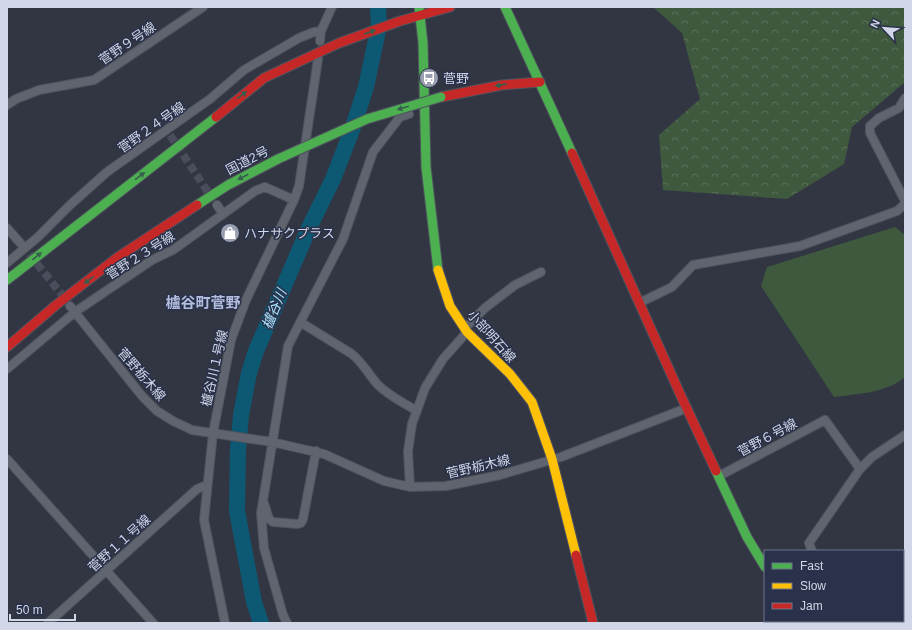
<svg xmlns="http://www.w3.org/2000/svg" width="912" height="630" viewBox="0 0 912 630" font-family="Arial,'Noto Sans JP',sans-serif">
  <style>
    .forest { fill: url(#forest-crowns) }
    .park { fill: #3e593d }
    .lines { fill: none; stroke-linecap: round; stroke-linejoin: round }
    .river { stroke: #0d5973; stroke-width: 16 }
    .street-tunnel { stroke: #4a4e5c; stroke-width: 8; stroke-dasharray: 8 4; stroke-linecap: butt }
    .street-casing { stroke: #4f535e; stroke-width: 10 }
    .fast-casing { stroke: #4f535e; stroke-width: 11 }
    .slow-casing { stroke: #4f535e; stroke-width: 11 }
    .jam-casing { stroke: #4f535e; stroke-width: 11 }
    .street { stroke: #60646e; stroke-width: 8 }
    .fast { stroke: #4caf50; stroke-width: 9 }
    .slow { stroke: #ffc107; stroke-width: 9 }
    .jam { stroke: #c62828; stroke-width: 9 }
    .fast-bridge-casing { stroke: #4f535e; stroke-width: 11; stroke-linecap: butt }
    .fast-bridge { stroke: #4caf50; stroke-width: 9 }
    .oneway { fill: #365e4d }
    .labels { text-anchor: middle; stroke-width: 3; stroke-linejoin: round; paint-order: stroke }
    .street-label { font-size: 13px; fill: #d1d7e7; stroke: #2a324b }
    .poi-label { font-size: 13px; fill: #d1d7e7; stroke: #2a324b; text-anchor: start }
    .water-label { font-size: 14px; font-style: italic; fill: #a7e0fa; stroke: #2a324b }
    .quarter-label { font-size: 15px; font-weight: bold; fill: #b3bede; stroke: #2a324b }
  </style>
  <defs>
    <pattern id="forest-crowns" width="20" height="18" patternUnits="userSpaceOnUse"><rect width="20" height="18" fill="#3e593d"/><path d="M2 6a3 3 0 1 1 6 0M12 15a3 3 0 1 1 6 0" fill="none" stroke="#597059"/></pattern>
  </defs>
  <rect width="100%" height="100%" fill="#323643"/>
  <!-- forest -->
  <path class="forest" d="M 653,7 L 905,7 L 905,82 L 852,127 L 844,164 L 787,199 L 663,190 L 659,135 L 700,99 L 682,33 Z"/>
  <!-- park -->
  <path class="park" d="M 895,227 L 905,235 L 905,377 C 887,393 857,394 834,397 L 761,286 L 767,267 Z"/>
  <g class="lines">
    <!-- river -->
    <path class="river" d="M 261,623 L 254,602 L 237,511 L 238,449 L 241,415 L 249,373 L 256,351 L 309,228 L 333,179 L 352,130 L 366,87 L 379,26 L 378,7"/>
    <!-- street-tunnel -->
    <path class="street-tunnel" d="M 170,135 L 212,198
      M 22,245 L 66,300"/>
    <defs>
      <path id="street" d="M 320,41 L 321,31 L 332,7
        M 905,98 L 899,108 L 879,118 L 870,126 L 870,133 L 905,201
        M 7,105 L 16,99 L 39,90 L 94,80 L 203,7
        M 217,205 L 223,214
        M 7,228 L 22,245
        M 7,263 L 38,237 L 70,205 L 107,172 L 210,99 L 244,70 L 299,38 L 314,32 L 321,31
        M 639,303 L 672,287 L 693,265 L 800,246 L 897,211 L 905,204
        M 70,306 L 142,396 L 157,411 L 173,421 L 192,430 L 272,442 L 324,454 L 384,481 L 410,487 L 446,486 L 500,475 L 561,457 L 687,408
        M 300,322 L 352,354 C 363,363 369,375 378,385 C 389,396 404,403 417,411
        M 465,328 L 485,308 L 515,285 L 541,272
        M 7,369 L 75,312 L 152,260 L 173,250 L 255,191 L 265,187 L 294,200
        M 7,459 L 153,623
        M 719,476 L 825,420 L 860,469
        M 410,487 L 408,451 L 412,424 L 425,388 L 443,359 L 467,332
        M 264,503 L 269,519 L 273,522 L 297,524 L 301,523 L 303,519 L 316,451
        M 812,551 L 809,543 L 860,469 L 872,457 L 905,435
        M 903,614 L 905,615
        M 835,621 L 836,623
        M 48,623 L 197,489 L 207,485
        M 225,623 L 204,520 L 213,433 L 231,340 L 246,300 L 294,200 L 299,186 L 318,59
        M 287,623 L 283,615 L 264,548 L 261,513 L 288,346 L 343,239 L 373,152 L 400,117 L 409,114"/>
      <path id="fast" d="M 419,7 L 423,43 L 426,167 L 438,270
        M 505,7 L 572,153
        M 197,205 L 228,185 L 278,159
        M 7,280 L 216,117
        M 716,471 L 747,537 L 765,567"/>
      <path id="slow" d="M 438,270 L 450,306 L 467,332 L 510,374 L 532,402 L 552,459 L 576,555"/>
      <path id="jam" d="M 441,97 L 502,85 L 540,82
        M 216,117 L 264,78 L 339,43 L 400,21 L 450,7
        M 572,153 L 681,396 L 716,471
        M 7,347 L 56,305 L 118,257 L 197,205
        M 576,555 L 593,623
        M 796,621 L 797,623"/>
    </defs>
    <!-- street casing -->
    <use href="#street" class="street-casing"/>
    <!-- fast casing -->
    <use href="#fast" class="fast-casing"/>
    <!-- slow casing -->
    <use href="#slow" class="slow-casing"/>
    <!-- jam casing -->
    <use href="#jam" class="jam-casing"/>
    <!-- street -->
    <use href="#street" class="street"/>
    <!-- fast -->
    <use href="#fast" class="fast"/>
    <!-- slow -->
    <use href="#slow" class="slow"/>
    <!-- jam -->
    <use href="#jam" class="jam"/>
    <defs>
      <path id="fast-bridge" d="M 278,159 L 367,119 L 441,97"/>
    </defs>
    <!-- fast-bridge casing -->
    <use href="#fast-bridge" class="fast-bridge-casing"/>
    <!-- fast-bridge -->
    <use href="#fast-bridge" class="fast-bridge"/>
  </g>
  <!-- one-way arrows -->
  <defs><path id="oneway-solid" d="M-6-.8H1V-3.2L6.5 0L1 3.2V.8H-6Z"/></defs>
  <g class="oneway">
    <use href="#oneway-solid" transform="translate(370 32) rotate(-20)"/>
    <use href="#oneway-solid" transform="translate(501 85) rotate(171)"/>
    <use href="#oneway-solid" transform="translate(242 95) rotate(-38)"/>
    <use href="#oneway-solid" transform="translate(403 108) rotate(164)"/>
    <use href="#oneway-solid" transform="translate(140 176) rotate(-37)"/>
    <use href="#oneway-solid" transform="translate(243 177) rotate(153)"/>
    <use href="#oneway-solid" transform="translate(37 256) rotate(-39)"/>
    <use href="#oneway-solid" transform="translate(89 280) rotate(143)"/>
  </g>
  <!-- icons -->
  <defs>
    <symbol id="bus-disc" viewBox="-11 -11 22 22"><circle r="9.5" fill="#999fae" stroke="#2a324b"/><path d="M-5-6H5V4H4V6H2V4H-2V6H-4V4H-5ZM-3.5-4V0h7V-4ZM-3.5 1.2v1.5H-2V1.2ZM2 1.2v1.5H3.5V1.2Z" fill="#fff"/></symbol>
    <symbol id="shop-disc" viewBox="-11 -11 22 22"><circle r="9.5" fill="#999fae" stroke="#2a324b"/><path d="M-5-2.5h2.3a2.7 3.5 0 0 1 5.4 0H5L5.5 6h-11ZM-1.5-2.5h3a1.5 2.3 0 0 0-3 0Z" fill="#fff"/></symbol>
  </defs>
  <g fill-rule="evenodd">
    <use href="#bus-disc" x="418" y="67" width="22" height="22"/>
    <use href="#shop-disc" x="219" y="222" width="22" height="22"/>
  </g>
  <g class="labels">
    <!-- street labels -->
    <g class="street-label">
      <text transform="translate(127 43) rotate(-34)" y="5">菅野９号線</text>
      <text transform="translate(151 127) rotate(-35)" y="5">菅野２４号線</text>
      <text transform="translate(247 160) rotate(-27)" y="5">国道2号</text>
      <text transform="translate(140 255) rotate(-32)" y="5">菅野２３号線</text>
      <text transform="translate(492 336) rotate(48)" y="5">小部明石線</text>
      <text transform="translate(214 368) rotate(-77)" y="5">櫨谷川１号線</text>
      <text transform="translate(142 374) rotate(49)" y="5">菅野栃木線</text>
      <text transform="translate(767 437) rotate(-28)" y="5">菅野６号線</text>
      <text transform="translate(478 466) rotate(-13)" y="5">菅野栃木線</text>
      <text transform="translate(119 543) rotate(-42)" y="5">菅野１１号線</text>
    </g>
    <!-- poi labels -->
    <g class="poi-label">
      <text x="443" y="83">菅野</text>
      <text x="244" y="238">ハナサクプラス</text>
    </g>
    <!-- water labels -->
    <g class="water-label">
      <text transform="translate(274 309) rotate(-67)" y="5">櫨谷川</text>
    </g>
    <!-- quarter labels -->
    <g class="quarter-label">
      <text x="203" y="308">櫨谷町菅野</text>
    </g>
  </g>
  <!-- border -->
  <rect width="912" height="630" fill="none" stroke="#d1d7e7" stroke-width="16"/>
  <!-- legend -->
  <rect x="764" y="550" width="140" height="72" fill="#2a324b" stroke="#6d7489"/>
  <rect x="772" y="563" width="20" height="6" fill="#4caf50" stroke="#6d7489"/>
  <text x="800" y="570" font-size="12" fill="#d1d7e7">Fast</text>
  <rect x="772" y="583" width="20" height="6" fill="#ffc107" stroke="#6d7489"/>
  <text x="800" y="590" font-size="12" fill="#d1d7e7">Slow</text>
  <rect x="772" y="603" width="20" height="6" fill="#c62828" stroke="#6d7489"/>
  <text x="800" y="610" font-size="12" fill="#d1d7e7">Jam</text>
  <!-- north arrow -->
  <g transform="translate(884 28) rotate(296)" stroke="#2a324b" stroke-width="3" paint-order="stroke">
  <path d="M0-3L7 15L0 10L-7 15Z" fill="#d1d7e7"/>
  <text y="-6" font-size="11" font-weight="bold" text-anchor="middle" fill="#d1d7e7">N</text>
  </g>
  <!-- scale -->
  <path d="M10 614v6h65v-6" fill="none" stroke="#d1d7e7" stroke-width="2"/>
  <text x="16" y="614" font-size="12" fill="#d1d7e7" stroke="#2a324b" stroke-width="3" paint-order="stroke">50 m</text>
</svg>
